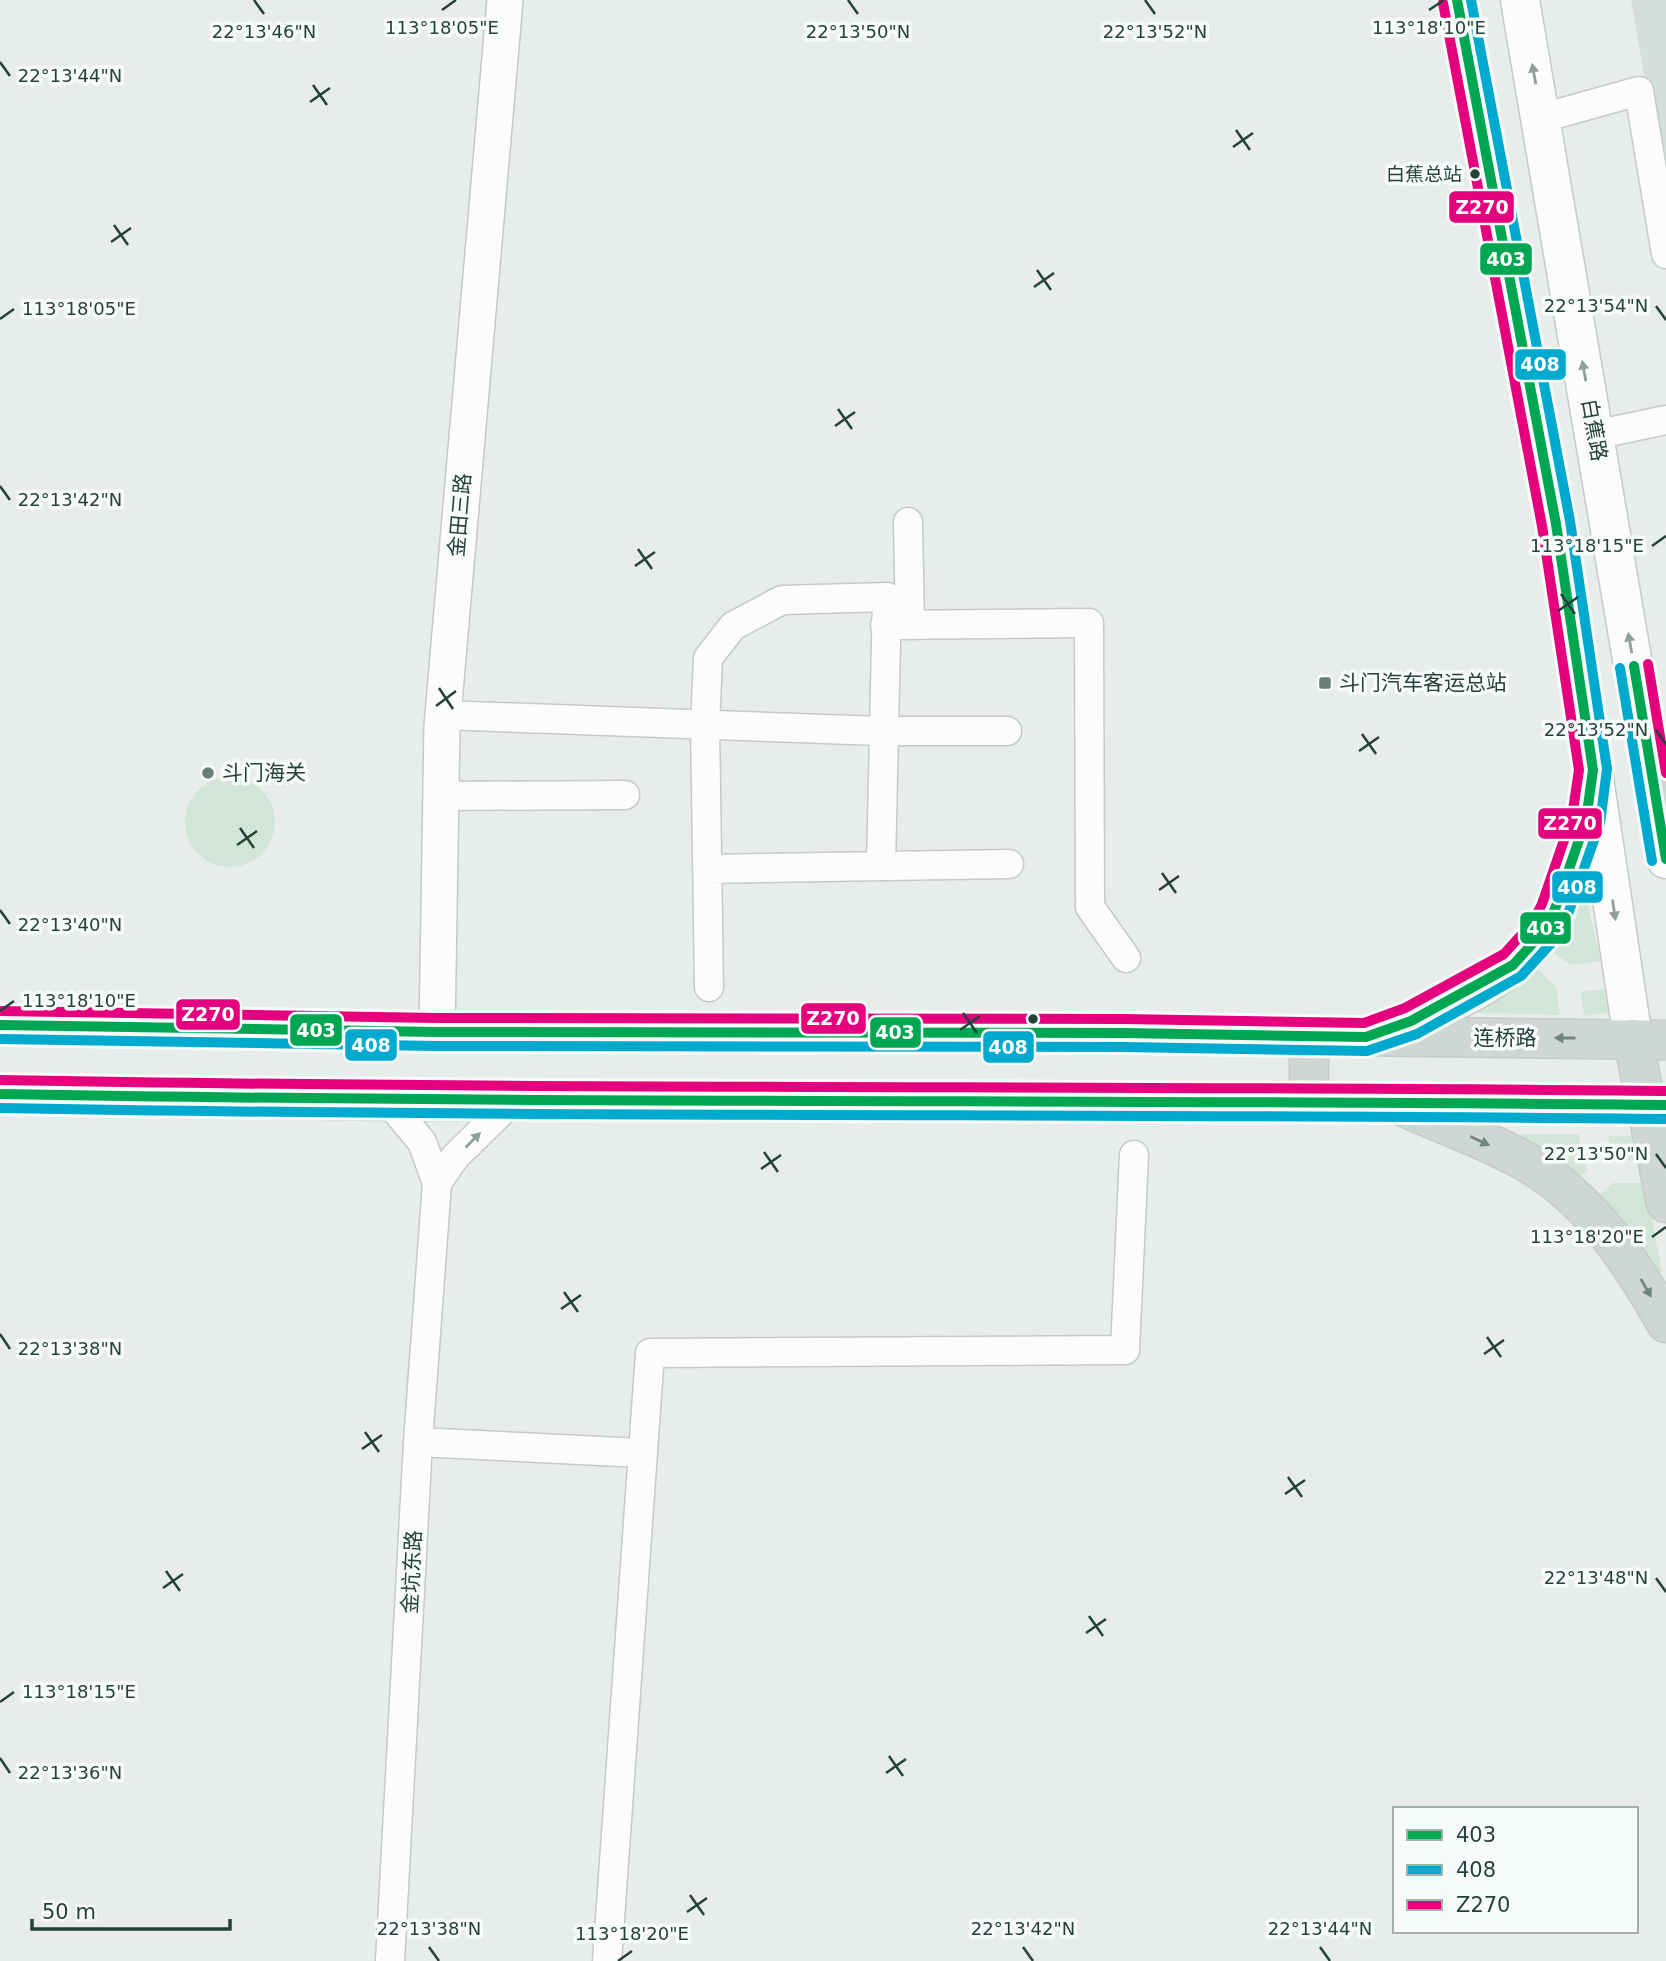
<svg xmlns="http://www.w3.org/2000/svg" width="1666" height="1961" viewBox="0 0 1666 1961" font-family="'DejaVu Sans','Noto Sans SC',sans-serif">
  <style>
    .built { fill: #d6dedb }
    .green { fill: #d1e6d8 }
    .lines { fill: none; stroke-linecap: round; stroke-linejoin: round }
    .minor-casing { stroke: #c5cac8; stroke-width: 31 }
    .tertiary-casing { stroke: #c5cac8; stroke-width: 38 }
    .secondary-casing { stroke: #c3cbc8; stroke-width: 41 }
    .primary-casing { stroke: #c3ccc9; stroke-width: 41 }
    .minor { stroke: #fcfcfc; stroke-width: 28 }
    .tertiary { stroke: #fcfcfc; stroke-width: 35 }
    .secondary { stroke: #fcfcfc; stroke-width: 38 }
    .primary { stroke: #cfd7d5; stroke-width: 38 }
    .bus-1-casing { stroke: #f7fbf9; stroke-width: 16 }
    .bus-2-casing { stroke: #f7fbf9; stroke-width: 16 }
    .bus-3-casing { stroke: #f7fbf9; stroke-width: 16 }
    .bus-1 { stroke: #00a651; stroke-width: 10 }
    .bus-2 { stroke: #00a9ce; stroke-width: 10 }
    .bus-3 { stroke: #e5007d; stroke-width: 10 }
    .oneway { fill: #909f9b }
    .oneway2 { fill: #718580 }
    .ticks { fill: none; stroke: #24423a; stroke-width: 2.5 }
    .bus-dot { fill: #24423a; stroke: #f7fbf9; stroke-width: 2.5 }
    .poi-dot { fill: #697e78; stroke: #f7fbf9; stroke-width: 2.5 }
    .labels { text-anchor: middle; stroke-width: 7; stroke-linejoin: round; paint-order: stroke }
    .bus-label { font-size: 19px; fill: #24423a; stroke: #f7fbf9; text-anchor: end }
    .street-label { font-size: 21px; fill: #24423a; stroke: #f7fbf9 }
    .poi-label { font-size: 21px; fill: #24423a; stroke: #f7fbf9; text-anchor: start }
    .ticks-label { font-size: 18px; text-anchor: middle; fill: #24423a; stroke: #f7fbf9; stroke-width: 7; stroke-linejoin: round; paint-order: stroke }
    .line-badge { stroke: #f7fbf9; stroke-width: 2.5 }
    .badge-label { font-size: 19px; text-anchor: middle; font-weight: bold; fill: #fff }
  </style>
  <rect width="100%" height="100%" fill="#e8edeb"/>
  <!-- built -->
  <path class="built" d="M 1631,0 L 1666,0 L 1666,202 Z"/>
  <!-- green -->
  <path class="green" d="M185 822a45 45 0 1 1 90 0a45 45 0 1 1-90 0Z
    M 1582,880 L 1601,961 L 1571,965 L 1545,947 Z
    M 1532,963 L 1556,987 L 1560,1015 L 1477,1013 L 1476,1005 Z
    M 1604,989 L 1608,1013 L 1584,1016 L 1581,992 Z
    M 1578,1134 L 1587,1170 L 1576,1182 L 1508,1135 Z
    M 1608,1136 L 1633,1136 L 1637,1161 L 1612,1159 Z
    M 1613,1183 L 1645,1183 L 1662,1272 L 1652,1274 L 1596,1198 Z"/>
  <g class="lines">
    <defs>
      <path id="minor" d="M 1542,118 L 1639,91 L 1666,254
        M 1595,435 L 1666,420
        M 908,522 L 910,625
        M 885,625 L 1089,623 L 1090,907 L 1126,958
        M 443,715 L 881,731 L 1007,731
        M 440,796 L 625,795
        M 707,869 L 1009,864
        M 709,987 L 705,724 L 708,658 L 733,626 L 782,600 L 887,597 L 881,866
        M 388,1101 L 422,1142 L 437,1183 L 418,1442 L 390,1961
        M 437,1183 L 455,1157 L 512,1101
        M 418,1442 L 642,1453
        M 607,1961 L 650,1353 L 1125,1350 L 1134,1155"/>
      <path id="tertiary" d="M 437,1032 L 442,726 L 505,0"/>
      <path id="secondary" d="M 1457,0 L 1556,524 L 1633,1039
        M 1520,0 L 1666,859
        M 1370,1036 C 1418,1018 1474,997 1514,964 C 1560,926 1581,853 1589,796"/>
      <path id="primary" d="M 1650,759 L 1666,792
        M 0,1025 L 437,1032 L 1124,1033 L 1666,1040
        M 1633,1039 L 1666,1203
        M 0,1094 L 388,1101 L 1309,1101 L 1666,1105
        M 1309,1101 L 1309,1037
        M 1406,1108 C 1447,1126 1490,1141 1528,1163 C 1592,1201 1631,1261 1666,1323"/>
    </defs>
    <!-- minor casing -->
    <use href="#minor" class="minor-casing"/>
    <!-- tertiary casing -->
    <use href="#tertiary" class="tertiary-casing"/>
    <!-- secondary casing -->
    <use href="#secondary" class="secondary-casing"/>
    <!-- primary casing -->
    <use href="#primary" class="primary-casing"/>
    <!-- minor -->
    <use href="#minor" class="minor"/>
    <!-- tertiary -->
    <use href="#tertiary" class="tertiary"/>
    <!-- secondary -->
    <use href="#secondary" class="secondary"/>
    <!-- primary -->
    <use href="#primary" class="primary"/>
    <defs>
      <path id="bus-1" d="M 1634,666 L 1666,859
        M 0,1025 L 437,1032 L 1124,1033 L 1366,1037 L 1411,1021 L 1513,965 L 1544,931 L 1555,909 L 1586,820 L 1593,770 L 1556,524 L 1457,0
        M 0,1094 C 555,1104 1111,1099 1666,1105"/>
      <path id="bus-2" d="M 1620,668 L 1652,861
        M 0,1039 L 437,1046 L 1124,1047 L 1367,1051 L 1417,1034 L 1521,976 L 1555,939 L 1568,914 L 1600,823 L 1607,769 L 1570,521 L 1471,0
        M 0,1108 C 555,1118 1111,1113 1666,1119"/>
      <path id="bus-3" d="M 1648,664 L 1666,773
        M 0,1011 L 437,1018 L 1124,1019 L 1364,1023 L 1405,1008 L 1504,954 L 1532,923 L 1542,904 L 1572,817 L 1579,770 L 1542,526 L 1443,3
        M 0,1080 C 555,1090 1111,1085 1666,1091"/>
    </defs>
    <!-- bus-1 casing -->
    <use href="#bus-1" class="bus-1-casing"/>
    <!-- bus-2 casing -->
    <use href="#bus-2" class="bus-2-casing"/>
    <!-- bus-3 casing -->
    <use href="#bus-3" class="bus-3-casing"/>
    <!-- bus-1 -->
    <use href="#bus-1" class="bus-1"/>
    <!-- bus-2 -->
    <use href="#bus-2" class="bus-2"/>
    <!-- bus-3 -->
    <use href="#bus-3" class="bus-3"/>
  </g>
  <!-- one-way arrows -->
  <defs><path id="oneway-solid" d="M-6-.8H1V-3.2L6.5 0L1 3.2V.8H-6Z" transform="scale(1.75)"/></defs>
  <g class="oneway">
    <use href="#oneway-solid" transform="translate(1534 74) rotate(-100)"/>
    <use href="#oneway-solid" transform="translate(1584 371) rotate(-100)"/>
    <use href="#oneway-solid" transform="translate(1630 643) rotate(-100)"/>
    <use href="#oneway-solid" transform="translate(1614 910) rotate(82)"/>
    <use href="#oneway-solid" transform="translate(473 1140) rotate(-45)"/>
  </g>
  <g class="oneway2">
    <use href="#oneway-solid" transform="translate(1565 1038) rotate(-180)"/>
    <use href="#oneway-solid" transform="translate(1480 1141) rotate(25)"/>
    <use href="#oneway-solid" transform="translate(1646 1288) rotate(60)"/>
  </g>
  <!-- ticks -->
  <path class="ticks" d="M 254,0 L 264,14M 848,0 L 858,14M 1145,0 L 1155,14M 442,10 L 456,0M 1429,10 L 1444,0M 0,62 L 10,76M 313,85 L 327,105M 310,102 L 330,88M 1236,130 L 1250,150M 1233,147 L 1253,133M 114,225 L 128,245M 111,242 L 131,228M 1037,270 L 1051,290M 1034,287 L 1054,273M 1656,306 L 1666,320M 0,319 L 14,309M 838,409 L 852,429M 835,426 L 855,412M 0,486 L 10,500M 1652,546 L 1666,536M 638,549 L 652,569M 635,566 L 655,552M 1561,594 L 1575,614M 1558,611 L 1578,597M 439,688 L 453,709M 436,706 L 456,691M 1656,730 L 1666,744M 1362,734 L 1376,754M 1359,751 L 1379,737M 240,828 L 254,848M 237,845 L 257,831M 1162,873 L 1176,893M 1159,890 L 1179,876M 0,910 L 10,924M 0,1011 L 14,1001M 963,1013 L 977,1033M 960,1030 L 980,1016M 764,1152 L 778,1172M 1656,1154 L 1666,1168M 761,1169 L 781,1155M 1652,1237 L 1666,1227M 564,1292 L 578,1312M 561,1309 L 581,1295M 0,1334 L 10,1349M 1487,1337 L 1501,1357M 1484,1354 L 1504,1340M 365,1432 L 379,1452M 362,1449 L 382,1435M 1288,1477 L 1302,1497M 1285,1494 L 1305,1480M 166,1571 L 180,1591M 1656,1578 L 1666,1592M 163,1588 L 183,1574M 1089,1616 L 1103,1636M 1086,1633 L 1106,1619M 0,1702 L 14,1692M 889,1756 L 903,1776M 0,1758 L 10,1773M 886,1773 L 906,1759M 690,1895 L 704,1915M 687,1912 L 707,1898M 429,1947 L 439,1961M 1023,1947 L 1033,1961M 1320,1947 L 1330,1961M 618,1961 L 632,1951"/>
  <!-- markers -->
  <g class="bus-dot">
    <circle cx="1475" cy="174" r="6"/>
    <circle cx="1033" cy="1019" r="6"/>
  </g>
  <g class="poi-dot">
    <rect x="1318" y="676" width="14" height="14" rx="3.5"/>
    <circle cx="208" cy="773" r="7"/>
  </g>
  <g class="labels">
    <!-- bus labels -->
    <g class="bus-label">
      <text x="1462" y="181">白蕉总站</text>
    </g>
    <!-- street labels -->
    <g class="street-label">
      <text transform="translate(1594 430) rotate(80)" y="7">白蕉路</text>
      <text transform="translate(460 515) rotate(-85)" y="7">金田三路</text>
      <text x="1505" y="1045">连桥路</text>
      <text transform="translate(412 1572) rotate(-87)" y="7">金坑东路</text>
    </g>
    <!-- poi labels -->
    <g class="poi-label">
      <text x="1339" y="690">斗门汽车客运总站</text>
      <text x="222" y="780">斗门海关</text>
    </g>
  </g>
  <g class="ticks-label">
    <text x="1429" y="34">113°18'10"E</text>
    <text x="442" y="34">113°18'05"E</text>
    <text x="264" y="38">22°13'46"N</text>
    <text x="858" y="38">22°13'50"N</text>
    <text x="1155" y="38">22°13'52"N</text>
    <text x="70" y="82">22°13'44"N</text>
    <text x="1596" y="312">22°13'54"N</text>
    <text x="79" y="315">113°18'05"E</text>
    <text x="70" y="506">22°13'42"N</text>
    <text x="1587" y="552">113°18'15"E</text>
    <text x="1596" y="736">22°13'52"N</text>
    <text x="70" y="931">22°13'40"N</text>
    <text x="79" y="1007">113°18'10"E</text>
    <text x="1596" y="1160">22°13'50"N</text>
    <text x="1587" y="1243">113°18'20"E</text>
    <text x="70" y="1355">22°13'38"N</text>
    <text x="1596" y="1584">22°13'48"N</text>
    <text x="79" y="1698">113°18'15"E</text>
    <text x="70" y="1779">22°13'36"N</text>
    <text x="429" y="1935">22°13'38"N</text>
    <text x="1023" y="1935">22°13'42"N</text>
    <text x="1320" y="1935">22°13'44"N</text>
    <text x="632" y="1940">113°18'20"E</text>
  </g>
  <g class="line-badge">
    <rect x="1448" y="190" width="67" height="34" rx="7" fill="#e5007d"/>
    <rect x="1479" y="242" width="54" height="34" rx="7" fill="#00a651"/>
    <rect x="1514" y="348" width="53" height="33" rx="7" fill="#00a9ce"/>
    <rect x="1537" y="807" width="66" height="33" rx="7" fill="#e5007d"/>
    <rect x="1551" y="870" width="53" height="34" rx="7" fill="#00a9ce"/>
    <rect x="1519" y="911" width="53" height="34" rx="7" fill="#00a651"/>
    <rect x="175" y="998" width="66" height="33" rx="7" fill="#e5007d"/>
    <rect x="800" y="1002" width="67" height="33" rx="7" fill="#e5007d"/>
    <rect x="289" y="1013" width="54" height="34" rx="7" fill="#00a651"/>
    <rect x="869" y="1016" width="53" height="33" rx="7" fill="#00a651"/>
    <rect x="344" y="1028" width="54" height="34" rx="7" fill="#00a9ce"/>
    <rect x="982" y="1030" width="53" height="34" rx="7" fill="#00a9ce"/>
  </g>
  <g class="badge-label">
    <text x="1482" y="214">Z270</text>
    <text x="1506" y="266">403</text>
    <text x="1540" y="371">408</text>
    <text x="1570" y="830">Z270</text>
    <text x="1577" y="894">408</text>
    <text x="1546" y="935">403</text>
    <text x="208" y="1021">Z270</text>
    <text x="833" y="1025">Z270</text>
    <text x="316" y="1037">403</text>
    <text x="895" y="1039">403</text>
    <text x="371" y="1052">408</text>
    <text x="1008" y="1054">408</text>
  </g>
  <!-- legend -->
  <rect x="1393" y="1807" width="245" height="126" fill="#f7fbf9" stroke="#a3b1ad" stroke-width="2"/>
  <rect x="1407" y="1830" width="35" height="10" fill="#00a651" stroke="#a3b1ad" stroke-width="2"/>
  <text x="1456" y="1842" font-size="21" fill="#24423a">403</text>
  <rect x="1407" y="1865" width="35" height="10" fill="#00a9ce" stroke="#a3b1ad" stroke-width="2"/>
  <text x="1456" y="1877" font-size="21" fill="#24423a">408</text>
  <rect x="1407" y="1900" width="35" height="10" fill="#e5007d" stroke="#a3b1ad" stroke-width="2"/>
  <text x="1456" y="1912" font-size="21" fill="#24423a">Z270</text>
  <!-- scale -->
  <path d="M32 1919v10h198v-10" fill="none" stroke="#24423a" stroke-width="3.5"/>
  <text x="42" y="1919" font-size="21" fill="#24423a" stroke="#f7fbf9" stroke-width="5" paint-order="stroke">50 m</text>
</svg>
